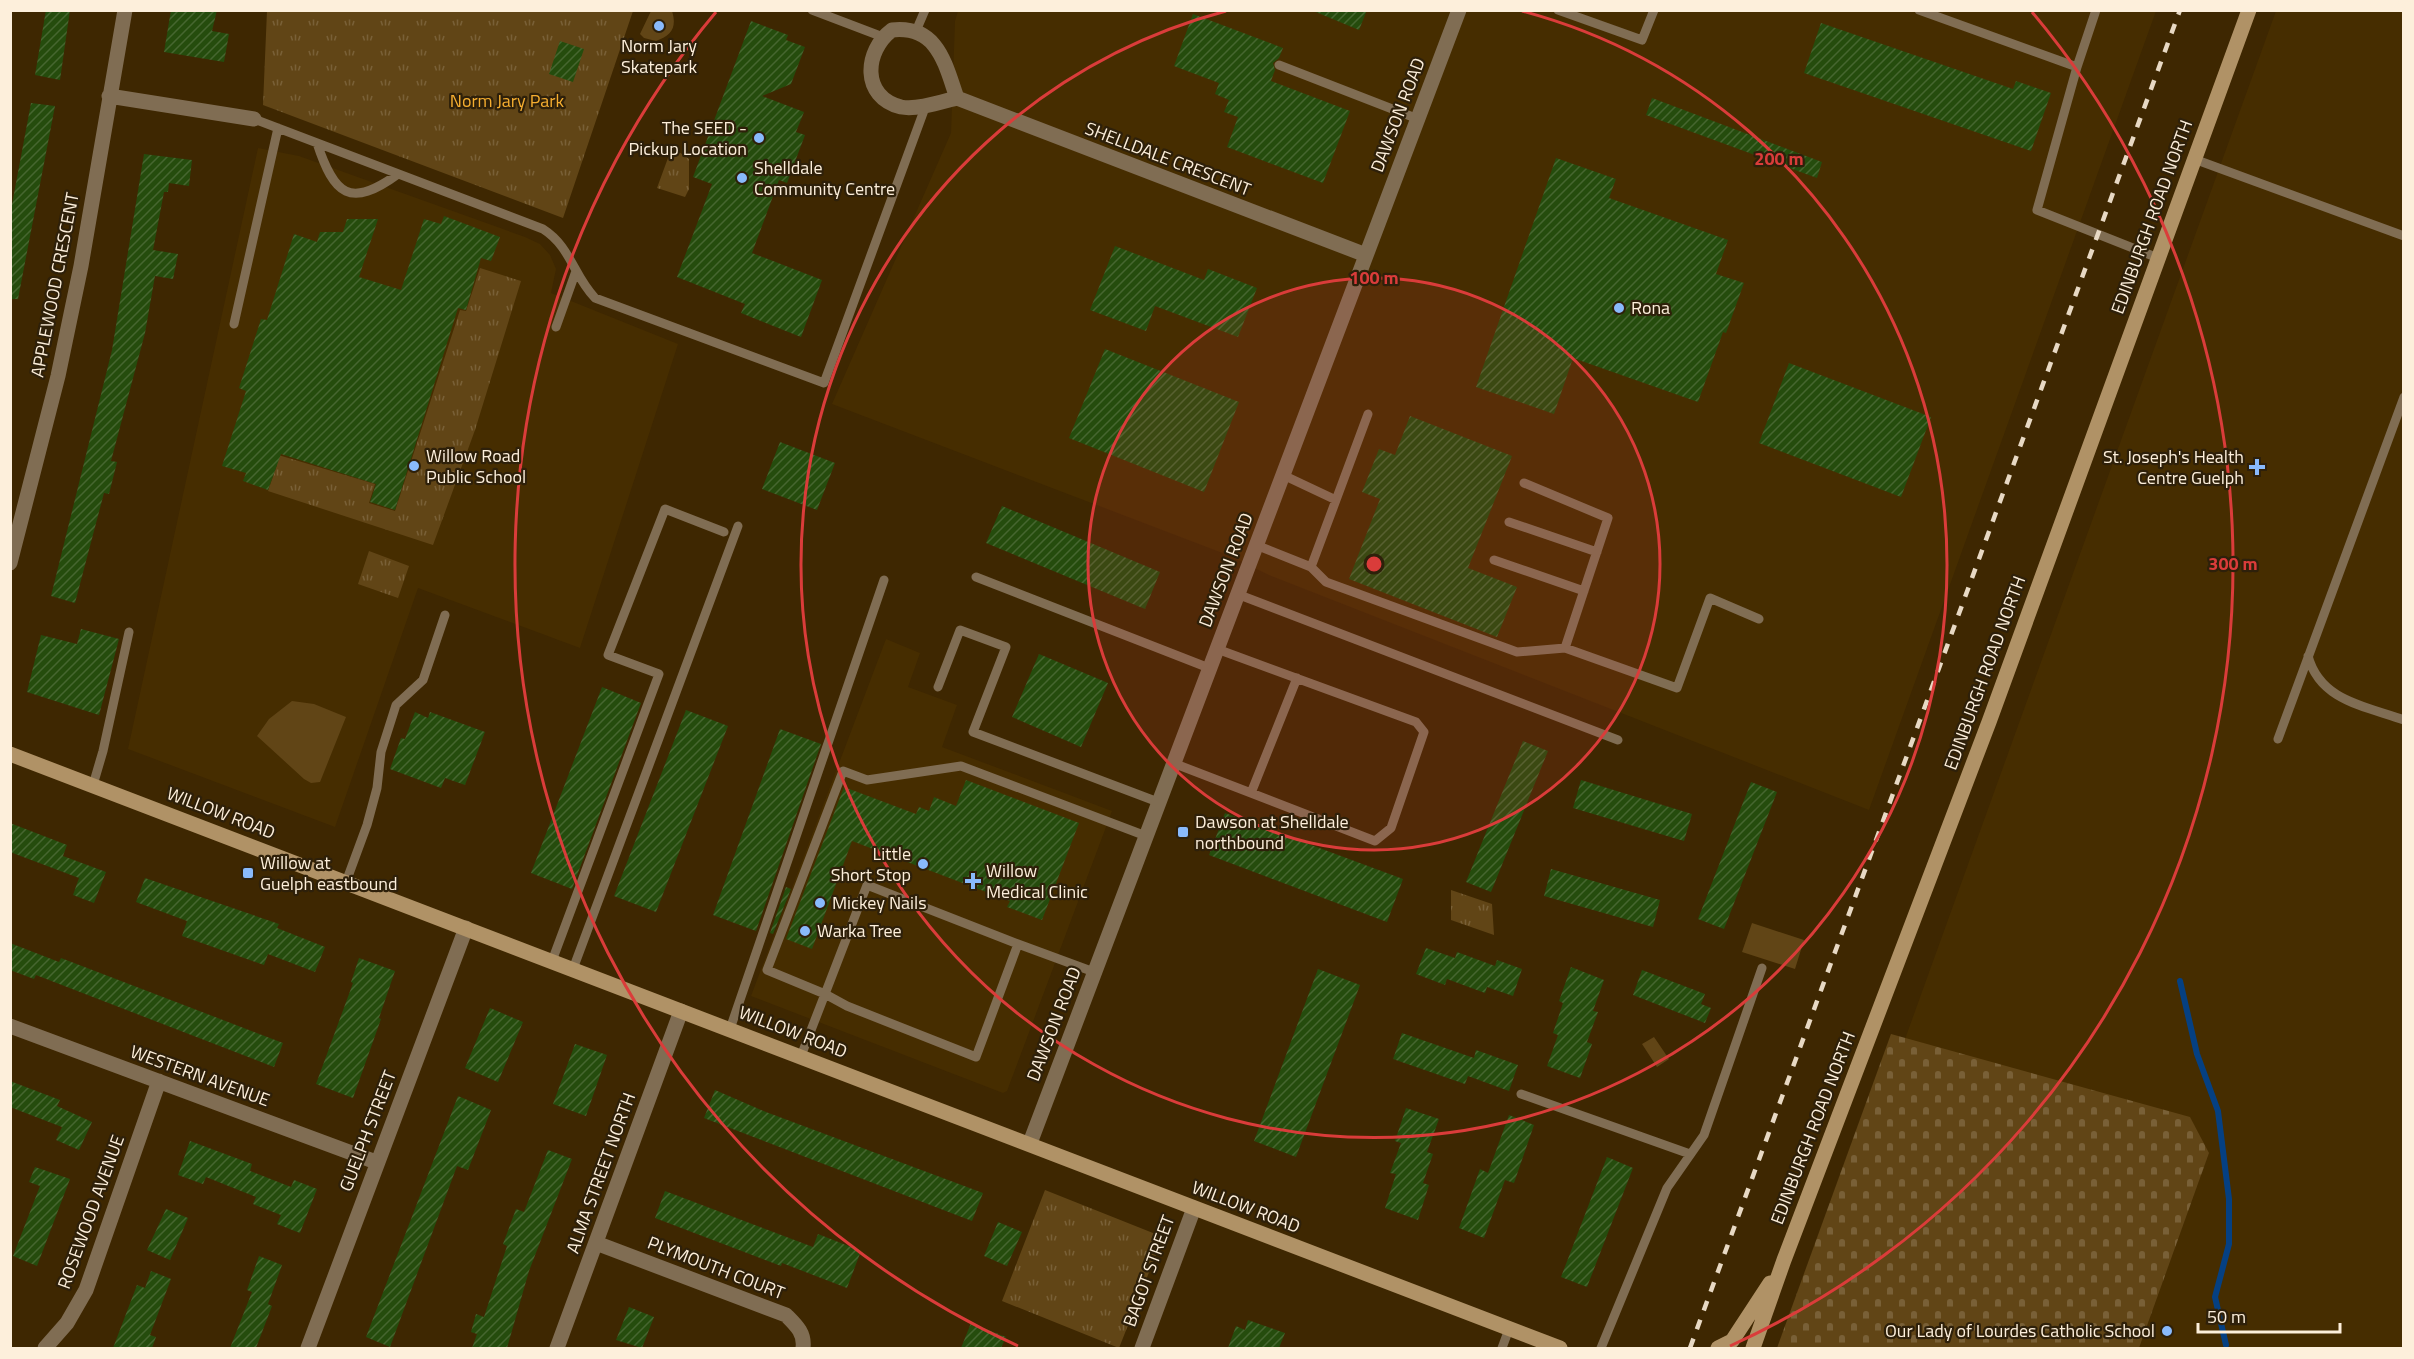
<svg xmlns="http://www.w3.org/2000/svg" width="2414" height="1359" viewBox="0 0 2414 1359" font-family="'Titillium Web',sans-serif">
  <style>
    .built { fill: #462d00 }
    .green { fill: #614516 }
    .cemetery { fill: url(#cemetery-stones) }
    .park { fill: url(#park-tufts) }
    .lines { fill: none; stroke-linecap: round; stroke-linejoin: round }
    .stream { stroke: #054082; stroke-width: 6 }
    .building { fill: url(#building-hatch) }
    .service { stroke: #806d53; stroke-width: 9 }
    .minor { stroke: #806d53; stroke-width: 15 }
    .secondary { stroke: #b09266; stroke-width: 15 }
    .rail { stroke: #e8d9c4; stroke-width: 4.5; stroke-dasharray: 10 10; stroke-linecap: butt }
    .ring { fill: none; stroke: #da3c3a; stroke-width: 3 }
    .poi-dot { fill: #89bafc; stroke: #2e200a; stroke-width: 2 }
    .labels { text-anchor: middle; stroke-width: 4.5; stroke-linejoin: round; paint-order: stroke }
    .poi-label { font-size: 18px; fill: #fdefdb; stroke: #2e200a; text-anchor: start }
    .park-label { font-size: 18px; fill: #f6ae30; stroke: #2e200a }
    .street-label { font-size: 18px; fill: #fdefdb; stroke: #2e200a }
    .centre { fill: #da3c3a; stroke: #2e200a; stroke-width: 3 }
    .ring-label { font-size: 18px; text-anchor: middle; font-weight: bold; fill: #da3c3a; stroke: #2e200a; stroke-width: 4.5; stroke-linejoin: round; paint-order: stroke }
  </style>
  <defs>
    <pattern id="cemetery-stones" width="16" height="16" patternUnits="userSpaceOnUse" patternTransform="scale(1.5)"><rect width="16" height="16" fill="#614516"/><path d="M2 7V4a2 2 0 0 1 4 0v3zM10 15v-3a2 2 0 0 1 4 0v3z" fill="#796037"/></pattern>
    <pattern id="park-tufts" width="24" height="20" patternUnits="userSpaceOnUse" patternTransform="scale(1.5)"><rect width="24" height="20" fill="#614516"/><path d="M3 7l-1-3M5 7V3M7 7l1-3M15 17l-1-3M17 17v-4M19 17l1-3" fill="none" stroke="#796037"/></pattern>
    <pattern id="building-hatch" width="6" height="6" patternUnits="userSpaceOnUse" patternTransform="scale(1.5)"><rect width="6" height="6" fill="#254c0d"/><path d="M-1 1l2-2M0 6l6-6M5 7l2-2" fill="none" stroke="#466630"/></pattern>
  </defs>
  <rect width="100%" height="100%" fill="#3e2701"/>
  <!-- built -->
  <path class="built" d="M 958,11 L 2156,11 L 1869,810 L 1269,575 L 1225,554 L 832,404 L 951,133 L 955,21 Z
    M 2276,11 L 2403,11 L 2403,1348 L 2139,1348 L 2209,1153 L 2190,1118 L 1905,1039 Z
    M 258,148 L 299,156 L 525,237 L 540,244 L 550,255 L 556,269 L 551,293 L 678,344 L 580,648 L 418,588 L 335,827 L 128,749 Z
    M 886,639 L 920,653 L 908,687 L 957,705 L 942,747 L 1112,811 L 1007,1091 L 1003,1093 L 751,996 Z"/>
  <!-- green -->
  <path class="green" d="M 651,11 L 672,11 C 677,27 672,36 656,41 L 644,38 L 640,34 Z
    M 292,701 L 314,704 L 346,717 L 320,782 L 311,783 L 304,779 L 257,736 L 269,719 Z
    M 1752,923 L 1804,940 L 1795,969 L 1742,952 Z
    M 1654,1037 L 1669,1059 L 1657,1067 L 1642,1044 Z"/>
  <!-- cemetery -->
  <path class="cemetery" d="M 1891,1034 L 2190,1117 L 2209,1153 L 2139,1348 L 1777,1348 Z"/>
  <!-- park -->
  <path class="park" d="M 267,11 L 633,11 L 563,218 L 263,105 Z
    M 672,147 L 689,159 L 689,189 L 685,197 L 657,188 Z
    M 480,268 L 521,281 L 475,430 L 433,545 L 268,491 L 277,465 L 275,454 L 375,484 L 369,503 L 395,511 L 460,310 L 466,311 Z
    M 369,551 L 409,566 L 398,598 L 358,584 Z
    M 1451,890 L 1492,904 L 1494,935 L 1451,920 Z
    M 1045,1190 L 1163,1237 L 1119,1348 L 1002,1301 Z"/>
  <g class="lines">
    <!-- stream -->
    <path class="stream" d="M 2180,981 L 2197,1054 L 2218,1111 L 2229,1199 L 2229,1244 L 2215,1297 L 2226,1345"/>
  </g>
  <!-- building -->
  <path class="building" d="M 46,10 L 70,10 L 60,80 L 35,75 Z
    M 171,10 L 217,10 L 212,31 L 229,34 L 224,62 L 164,52 Z
    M 1311,10 L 1367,10 L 1359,30 Z
    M 1193,14 L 1283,48 L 1279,58 L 1273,63 L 1275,70 L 1271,81 L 1350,111 L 1323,183 L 1227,147 L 1238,117 L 1224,112 L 1229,100 L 1215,94 L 1219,83 L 1174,66 Z
    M 751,21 L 788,35 L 786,40 L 805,47 L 791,84 L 762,96 L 804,112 L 796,132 L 805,135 L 787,183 L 779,180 L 752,253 L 822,280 L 801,337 L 741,313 L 745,304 L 677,277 L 712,184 L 693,177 Z
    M 1821,23 L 2013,89 L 2016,81 L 2051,93 L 2031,151 L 1804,73 Z
    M 560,41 L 584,49 L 573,82 L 549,74 Z
    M 1652,98 L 1822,162 L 1817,178 L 1646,115 Z
    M 31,103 L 55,106 L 18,299 L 10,299 L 10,215 Z
    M 144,154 L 192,160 L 189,186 L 169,183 L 168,192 L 164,192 L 153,250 L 178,254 L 173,279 L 155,276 L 145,333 L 111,461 L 117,462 L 109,494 L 104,493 L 75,603 L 51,596 L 112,350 Z
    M 1556,158 L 1616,179 L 1609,198 L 1728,240 L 1716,274 L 1744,283 L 1726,333 L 1723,332 L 1698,402 L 1573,358 L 1554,414 L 1476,387 Z
    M 444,216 L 500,237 L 491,261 L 481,258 L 466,310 L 458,308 L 395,510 L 370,502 L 376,484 L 281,454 L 268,490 L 243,481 L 246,473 L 222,466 L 246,391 L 239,388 L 261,319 L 267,320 L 294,234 L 317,242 L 320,232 L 343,232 L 347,219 L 378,219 L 359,277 L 401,290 L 424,219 L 441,224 Z
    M 1115,246 L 1204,280 L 1208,269 L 1257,288 L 1238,337 L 1155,306 L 1146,331 L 1090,310 Z
    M 1105,349 L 1239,402 L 1204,492 L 1069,438 Z
    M 1789,363 L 1931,417 L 1901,497 L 1759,443 Z
    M 1410,416 L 1512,456 L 1468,568 L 1517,587 L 1497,637 L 1349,579 L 1380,499 L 1362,492 L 1379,449 L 1395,455 Z
    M 780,442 L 835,463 L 817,510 L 762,489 Z
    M 1002,506 L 1160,572 L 1145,609 L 986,543 Z
    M 81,629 L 119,639 L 99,715 L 27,692 L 41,635 L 77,644 Z
    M 1039,654 L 1108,683 L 1081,747 L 1012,717 Z
    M 602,687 L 641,703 L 572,889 L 531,873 Z
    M 686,710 L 728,726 L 656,912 L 614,896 Z
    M 415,712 L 428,718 L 430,712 L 485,732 L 465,785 L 445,778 L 441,788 L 390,769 L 401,738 L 405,739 Z
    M 780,729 L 821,744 L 756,931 L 713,915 Z
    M 1523,741 L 1548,751 L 1491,892 L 1466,882 Z
    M 966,780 L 1079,823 L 1042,920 L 1007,907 L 1010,901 L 852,841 L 812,949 L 786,939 L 844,787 L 916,814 L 919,807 L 929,811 L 934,797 L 956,806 Z
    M 1581,780 L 1692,814 L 1684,841 L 1573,808 Z
    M 1751,782 L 1777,792 L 1724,929 L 1698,919 Z
    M 1225,813 L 1403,879 L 1387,922 L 1209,855 Z
    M 10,823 L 67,845 L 63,856 L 106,872 L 94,903 L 73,895 L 79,878 L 10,852 Z
    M 1551,869 L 1660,900 L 1653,927 L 1544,896 Z
    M 145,878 L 279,924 L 277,928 L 325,947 L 315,972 L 268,954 L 264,965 L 182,936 L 187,921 L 136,902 Z
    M 786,887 L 791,889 L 773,934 L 770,933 Z
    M 10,943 L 59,962 L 61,958 L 283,1043 L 274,1067 L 36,975 L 34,979 L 10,970 Z
    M 1426,948 L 1455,958 L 1457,952 L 1495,966 L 1497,960 L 1522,969 L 1513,996 L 1487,987 L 1485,993 L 1447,979 L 1445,985 L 1416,974 Z
    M 359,958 L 395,971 L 379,1018 L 381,1019 L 353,1098 L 316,1084 L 353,983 L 351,982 Z
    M 1571,967 L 1604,980 L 1593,1011 L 1598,1012 L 1587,1042 L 1592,1044 L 1580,1078 L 1547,1066 L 1558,1035 L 1553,1033 L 1563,1003 L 1559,1001 Z
    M 1318,969 L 1360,985 L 1296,1157 L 1254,1141 Z
    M 1642,970 L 1705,994 L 1701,1004 L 1711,1008 L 1705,1023 L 1633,995 Z
    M 490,1008 L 523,1022 L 498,1082 L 465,1068 Z
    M 1402,1033 L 1474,1058 L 1476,1050 L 1518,1065 L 1509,1091 L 1468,1076 L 1465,1084 L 1393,1059 Z
    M 575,1044 L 607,1055 L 586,1116 L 553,1104 Z
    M 10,1081 L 60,1100 L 57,1106 L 92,1122 L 79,1150 L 56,1140 L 62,1127 L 10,1107 Z
    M 715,1090 L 766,1112 L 983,1193 L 972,1221 L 704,1118 Z
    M 458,1096 L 491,1110 L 468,1170 L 457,1166 L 390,1347 L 366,1337 Z
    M 1406,1108 L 1439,1119 L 1427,1152 L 1433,1154 L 1423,1183 L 1429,1185 L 1418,1220 L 1385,1208 L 1396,1174 L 1390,1173 L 1401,1143 L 1395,1141 Z
    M 1509,1115 L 1534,1125 L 1514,1183 L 1505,1180 L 1484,1238 L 1459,1228 L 1480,1169 L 1488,1173 Z
    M 190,1141 L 252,1164 L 250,1171 L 291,1187 L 294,1180 L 317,1189 L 300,1233 L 277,1224 L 281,1215 L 253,1204 L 256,1197 L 206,1177 L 203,1184 L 178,1175 Z
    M 548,1150 L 572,1159 L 529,1271 L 507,1348 L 472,1348 L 477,1334 L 471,1332 L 476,1314 L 484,1317 L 507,1246 L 503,1244 L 516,1209 L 524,1212 Z
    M 1607,1157 L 1633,1168 L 1587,1287 L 1561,1277 Z
    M 35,1167 L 70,1179 L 37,1266 L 13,1256 L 40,1186 L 29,1182 Z
    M 665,1191 L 813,1247 L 818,1234 L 861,1251 L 847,1288 L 782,1263 L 781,1266 L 655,1218 Z
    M 166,1209 L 188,1218 L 170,1260 L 147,1250 Z
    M 998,1222 L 1022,1232 L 1007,1266 L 984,1256 Z
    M 259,1256 L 282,1265 L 268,1304 L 272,1306 L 256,1348 L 230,1348 L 252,1292 L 247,1290 Z
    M 151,1271 L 171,1279 L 150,1335 L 156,1337 L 152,1348 L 113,1348 L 137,1285 L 145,1288 Z
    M 629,1307 L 654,1317 L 642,1348 L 616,1340 Z
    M 1248,1320 L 1285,1333 L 1279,1348 L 1228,1348 L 1236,1326 L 1245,1330 Z
    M 971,1323 L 1006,1337 L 1001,1348 L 961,1348 Z"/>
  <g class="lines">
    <!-- service -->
    <path class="service" d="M 812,10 L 883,37
      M 1558,10 L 1642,40 L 1654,10
      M 1919,10 L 2077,67 L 2037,210 L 2158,258
      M 916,31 L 925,10
      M 1279,65 L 1418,119
      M 2077,67 L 2096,10
      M 254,119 L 543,229 C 571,247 573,275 595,298 L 824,383 L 926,105
      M 317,143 C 334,195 350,209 398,174
      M 2194,159 L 2404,236
      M 234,324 L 278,128
      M 556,327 L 576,271
      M 1336,500 L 1368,414
      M 1509,522 L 1597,552
      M 1256,545 L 1311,567 L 1336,500 L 1283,475
      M 1494,560 L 1584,591
      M 1311,567 L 1326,582 L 1517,652 L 1565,648 L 1608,518 L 1524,483
      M 976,577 L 1209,668
      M 1237,594 L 1618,740
      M 1565,648 L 1677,688 L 1710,598 L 1759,619
      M 1217,649 L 1416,722 L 1424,732 L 1391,828 L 1375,841 L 1251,793 L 1297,678
      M 2308,656 C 2320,701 2365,706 2404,720
      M 938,687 L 960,630 L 1006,647 L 973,732 L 1158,802
      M 2278,739 L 2404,397
      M 1173,763 L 1251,793
      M 93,785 L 103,751 L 129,632
      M 346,882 L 367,825 L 377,788 L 381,752 L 396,705 L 423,680 L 445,615
      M 1018,944 L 867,885 L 825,994 L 847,1006 L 976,1057 L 1018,944 L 1094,972
      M 552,961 L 659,674 L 608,655 L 665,509 L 724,532
      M 573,969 L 738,526
      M 730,1029 L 884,580
      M 801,1056 L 825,994 L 767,970 L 843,771 L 867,780 L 961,766 L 1146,836
      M 1521,1094 L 1690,1154
      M 1502,1348 L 1509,1329
      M 1601,1348 L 1667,1188 L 1704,1135 L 1762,968"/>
    <!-- minor -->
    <path class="minor" d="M 109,96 L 254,119
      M 957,98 C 945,64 938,25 892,30 C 864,51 861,97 901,107 C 917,110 941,102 957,98 L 1366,255
      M 10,563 L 58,376 L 81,266 L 125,10
      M 10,1026 L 376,1162
      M 1030,1143 L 1459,10
      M 596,1243 L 786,1315 C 796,1325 805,1333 803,1348
      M 45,1348 L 67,1323 L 86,1290 L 159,1081
      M 308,1348 L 466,928
      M 557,1348 L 681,1011
      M 1142,1348 L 1194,1208"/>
    <!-- secondary -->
    <path class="secondary" d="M 10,754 L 1560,1348
      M 1718,1348 L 1732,1341 L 1770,1283
      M 1753,1348 L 1784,1260 L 1989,722 L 2249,10"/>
    <!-- rail -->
    <path class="rail" d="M 1690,1348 L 2180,10"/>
  </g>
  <!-- distance rings -->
  <circle cx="1374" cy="564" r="286" fill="#da3c3a" fill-opacity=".12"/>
  <g class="ring">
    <circle cx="1374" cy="564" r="286"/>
    <path d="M1522 11A573 573 0 1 1 1226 11"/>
    <path d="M1018 1346A859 859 0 0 1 716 12M2032 12A859 859 0 0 1 1730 1346"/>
  </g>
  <!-- markers -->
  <g class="poi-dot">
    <circle cx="659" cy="26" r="6"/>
    <circle cx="759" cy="138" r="6"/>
    <circle cx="742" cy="178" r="6"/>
    <circle cx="1619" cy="308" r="6"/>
    <circle cx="414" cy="466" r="6"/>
    <path d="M2254 458h6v6h6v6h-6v6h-6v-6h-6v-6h6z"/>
    <rect x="1177" y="826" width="12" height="12" rx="3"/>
    <circle cx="923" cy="864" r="6"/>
    <rect x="242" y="867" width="12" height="12" rx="3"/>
    <path d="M970 872h6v6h6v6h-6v6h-6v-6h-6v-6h6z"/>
    <circle cx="820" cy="903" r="6"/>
    <circle cx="805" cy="931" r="6"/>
    <circle cx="2167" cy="1331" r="6"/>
  </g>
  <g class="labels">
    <!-- poi labels -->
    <g class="poi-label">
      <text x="659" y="52" text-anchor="middle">Norm Jary<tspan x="659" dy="21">Skatepark</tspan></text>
      <text x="747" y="134" text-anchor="end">The SEED -<tspan x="747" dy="21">Pickup Location</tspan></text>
      <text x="754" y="174">Shelldale<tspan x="754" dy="21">Community Centre</tspan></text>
      <text x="1631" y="314">Rona</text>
      <text x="426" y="462">Willow Road<tspan x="426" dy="21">Public School</tspan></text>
      <text x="2244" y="463" text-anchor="end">St. Joseph's Health<tspan x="2244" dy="21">Centre Guelph</tspan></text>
      <text x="1195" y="828">Dawson at Shelldale<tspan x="1195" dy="21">northbound</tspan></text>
      <text x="911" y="860" text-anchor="end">Little<tspan x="911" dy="21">Short Stop</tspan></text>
      <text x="260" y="869">Willow at<tspan x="260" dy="21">Guelph eastbound</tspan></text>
      <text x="986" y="877">Willow<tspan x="986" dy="21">Medical Clinic</tspan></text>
      <text x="832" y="909">Mickey Nails</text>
      <text x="817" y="937">Warka Tree</text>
      <text x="2155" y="1337" text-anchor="end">Our Lady of Lourdes Catholic School</text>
    </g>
    <!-- park labels -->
    <g class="park-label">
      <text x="507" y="107">Norm Jary Park</text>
    </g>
    <!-- street labels -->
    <g class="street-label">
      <text transform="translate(1398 115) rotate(-69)" y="6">DAWSON ROAD</text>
      <text transform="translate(1168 159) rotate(21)" y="6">SHELLDALE CRESCENT</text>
      <text transform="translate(2152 217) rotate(-70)" y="6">EDINBURGH ROAD NORTH</text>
      <text transform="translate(55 285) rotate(-79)" y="6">APPLEWOOD CRESCENT</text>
      <text transform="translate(1226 570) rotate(-69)" y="6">DAWSON ROAD</text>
      <text transform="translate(1985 673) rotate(-70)" y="6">EDINBURGH ROAD NORTH</text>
      <text transform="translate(221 813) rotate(21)" y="6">WILLOW ROAD</text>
      <text transform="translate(1054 1024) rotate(-69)" y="6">DAWSON ROAD</text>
      <text transform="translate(793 1032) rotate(21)" y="6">WILLOW ROAD</text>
      <text transform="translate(200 1076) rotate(20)" y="6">WESTERN AVENUE</text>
      <text transform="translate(1813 1128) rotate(-69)" y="6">EDINBURGH ROAD NORTH</text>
      <text transform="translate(368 1131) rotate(-69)" y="6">GUELPH STREET</text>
      <text transform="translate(601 1173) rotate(-70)" y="6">ALMA STREET NORTH</text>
      <text transform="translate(1246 1207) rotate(21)" y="6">WILLOW ROAD</text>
      <text transform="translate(91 1212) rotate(-70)" y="6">ROSEWOOD AVENUE</text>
      <text transform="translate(716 1268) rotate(21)" y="6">PLYMOUTH COURT</text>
      <text transform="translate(1149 1271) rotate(-70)" y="6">BAGOT STREET</text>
    </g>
  </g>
  <circle cx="1374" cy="564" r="9" class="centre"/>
  <g class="ring-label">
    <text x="1779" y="165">200 m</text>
    <text x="1374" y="284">100 m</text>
    <text x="2233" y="570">300 m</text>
  </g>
  <!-- border -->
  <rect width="2414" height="1359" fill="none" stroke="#fdefdb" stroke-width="24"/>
  <!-- scale -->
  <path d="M2198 1323v9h142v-9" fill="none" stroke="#fdefdb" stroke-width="3"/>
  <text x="2207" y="1323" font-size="18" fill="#fdefdb" stroke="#2e200a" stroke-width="4.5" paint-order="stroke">50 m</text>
</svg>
